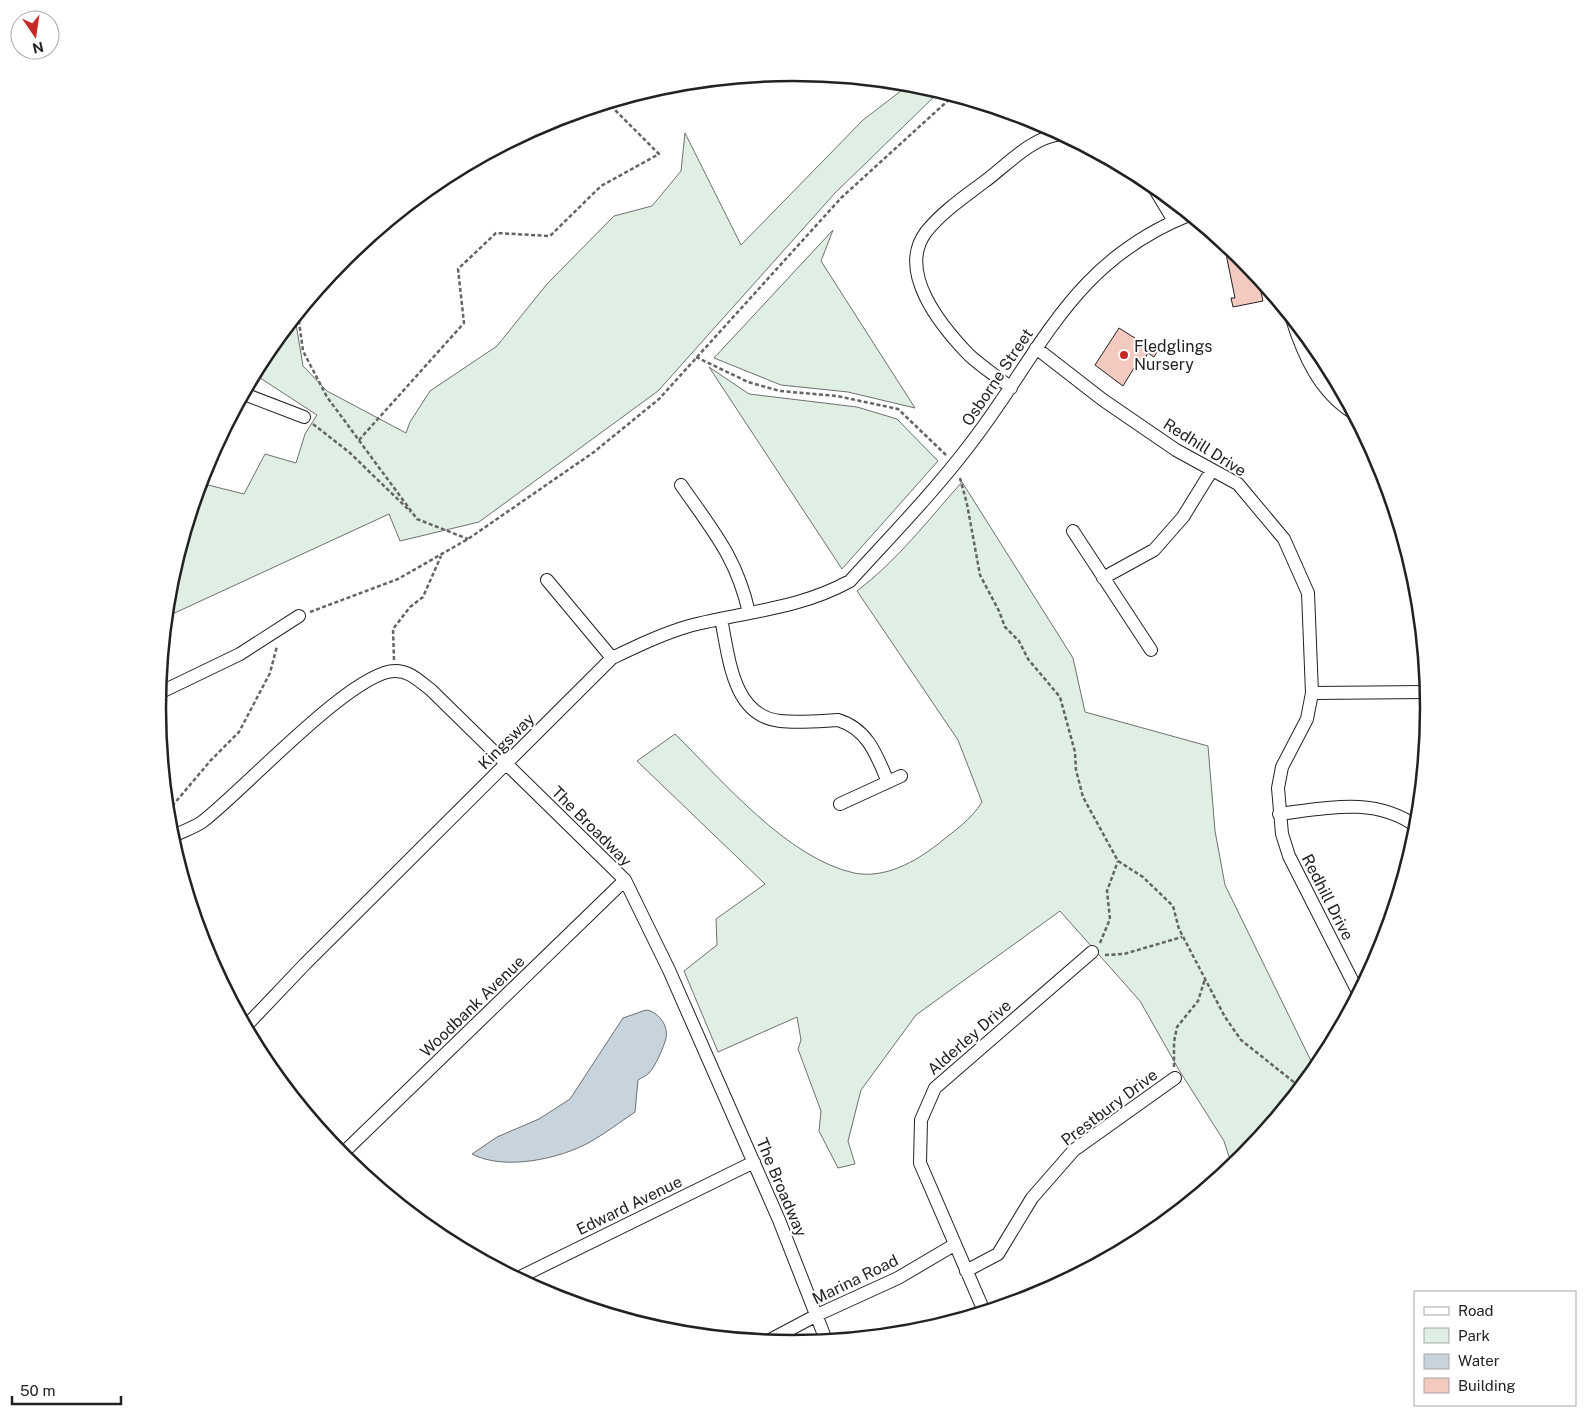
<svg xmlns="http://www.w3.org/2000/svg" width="1586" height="1416" viewBox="0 0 1586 1416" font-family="'Public Sans',sans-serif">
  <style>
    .green { fill: #e0efe3; stroke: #6f6f6f }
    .water { fill: #c7d3dd; stroke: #6f6f6f }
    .building { fill: #f3c9c0; stroke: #222 }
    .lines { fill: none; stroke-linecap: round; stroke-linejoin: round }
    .minor-casing { stroke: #222; stroke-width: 14 }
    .path { stroke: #646464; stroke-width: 2.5; stroke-dasharray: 4 2.5; stroke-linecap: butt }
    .minor { stroke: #fff; stroke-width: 12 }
    .poi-dot { fill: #c62828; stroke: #fff; stroke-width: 2 }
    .labels { text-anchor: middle; stroke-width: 4; stroke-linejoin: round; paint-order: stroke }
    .poi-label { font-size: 16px; fill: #222; stroke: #fff; text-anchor: start }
    .street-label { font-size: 16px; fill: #222; stroke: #fff }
    .rim { fill: none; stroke: #222; stroke-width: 2.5 }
  </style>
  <rect width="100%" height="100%" fill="#fff"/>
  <!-- green -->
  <path class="green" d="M 910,84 L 939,92 L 835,193 L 658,391 L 479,522 L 400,541 L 389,514 L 166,617 L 170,584 L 191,512 L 197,508 L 208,485 L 244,494 L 265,454 L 296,463 L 305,434 L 317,415 L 254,374 L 265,355 L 295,318 L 303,366 L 327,391 L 406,433 L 410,422 L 430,391 L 497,346 L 547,284 L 614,216 L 652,206 L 681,171 L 685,133 L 741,245 L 863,120 Z
    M 833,230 L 821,261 L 915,408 L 848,392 L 781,385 L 714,358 Z
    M 709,367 L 749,394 L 857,407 L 897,419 L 938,461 L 842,569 Z
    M 962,482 L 1073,658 L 1085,712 L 1208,746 L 1215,831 L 1225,885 L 1315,1069 L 1242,1158 L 1232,1166 L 1224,1141 L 1179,1070 L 1140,1001 L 1060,911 L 916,1015 L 861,1090 L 848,1141 L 855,1164 L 838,1168 L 819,1131 L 821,1111 L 798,1049 L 801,1040 L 797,1017 L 718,1052 L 684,971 L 717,945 L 716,919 L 765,884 L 637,761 L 675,734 C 723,781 787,858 854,873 C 885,879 915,862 938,844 C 954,831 971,820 982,802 L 958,740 L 857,591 C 898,560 928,520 962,482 Z"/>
  <!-- water -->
  <path class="water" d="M 646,1010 C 657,1011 669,1025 666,1038 C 664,1047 655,1067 649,1073 C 646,1076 641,1078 638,1080 L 635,1112 C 620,1122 606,1133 590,1142 C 560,1159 504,1171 472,1154 L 497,1137 L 539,1119 L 570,1099 L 623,1018 Z"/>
  <!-- building -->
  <path class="building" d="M 1220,240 L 1243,259 L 1258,278 L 1263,301 L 1233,307 L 1231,298 L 1235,298 L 1225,249 L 1222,250 Z
    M 1119,328 L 1157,352 L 1154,357 L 1148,353 L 1141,365 L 1137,363 L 1123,386 L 1095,365 Z"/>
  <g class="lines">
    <defs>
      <path id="minor" d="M 1151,183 L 1174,221
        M 1292,319 C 1303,354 1319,391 1352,412
        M 1036,348 L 1103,400 L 1176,450 L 1238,484 L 1284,539 L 1308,593 L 1312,693 L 1307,719 L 1282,767 L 1278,788 L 1282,834 L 1289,856 L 1358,992
        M 1011,388 C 998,377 982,367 969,355 C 942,327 896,272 926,232 C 942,212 964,197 984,182 C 1007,165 1031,138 1060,134
        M 244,394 L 304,417
        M 681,485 C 713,531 737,558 749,613
        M 1073,531 L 1151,650
        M 1103,578 L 1154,550 L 1183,517 L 1212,470
        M 547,580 L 612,658
        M 721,619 C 729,656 732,716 780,721 C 799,723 819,721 838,720 C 868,729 877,756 888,782
        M 159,693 L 240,654 L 299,616
        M 1312,693 L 1427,692
        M 840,804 L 901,776
        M 1279,814 C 1326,808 1376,796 1417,827
        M 171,837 C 181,832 193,828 202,822 C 242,792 352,671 395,671 C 410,671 419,681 431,690 L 625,880 L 669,970 L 779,1220 L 826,1340
        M 246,1026 L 305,964 L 612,658 C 637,646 662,634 689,626 C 746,611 797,610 850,581 C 890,537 932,494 968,447 C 1041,354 1069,263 1189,215
        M 341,1155 L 625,880
        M 966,1271 L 998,1254 L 1032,1198 L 1074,1150 L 1175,1078
        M 518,1278 L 754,1162
        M 984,1311 L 920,1163 L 921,1120 L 935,1088 L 1092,952
        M 768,1341 L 817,1315 L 898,1278 L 954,1245"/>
    </defs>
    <!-- minor casing -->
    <use href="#minor" class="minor-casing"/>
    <!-- path -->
    <path class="path" d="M 298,314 L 303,351 L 327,397 L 417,519 L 468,539
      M 696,357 L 748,382 L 780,391 L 837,396 L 898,409 L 946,455
      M 313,424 L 349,452 L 411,512
      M 359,440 L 464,323 L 458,269 L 496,233 L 550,236 L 601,186 L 659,154 L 608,103
      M 960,478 L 967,504 L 980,575 L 999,611 L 1005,627 L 1019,641 L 1028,659 L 1060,697 L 1075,752 L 1076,770 L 1083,797 L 1118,861 L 1143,877 L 1173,906 L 1179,929 L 1225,1017 L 1241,1040 L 1300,1087
      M 310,612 L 398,579 L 468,539 L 594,452 L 659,399 L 841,198 L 953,96
      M 394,660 L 393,629 L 410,607 L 423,597 L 441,556
      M 168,811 L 211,760 L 239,732 L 270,673 L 277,646
      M 1100,943 L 1110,919 L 1107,891 L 1118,861
      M 1105,955 L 1124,954 L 1182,937
      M 1174,1067 L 1174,1042 L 1177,1027 L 1198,1001 L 1205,979"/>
    <!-- minor -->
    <use href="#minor" class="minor"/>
  </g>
  <!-- markers -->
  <circle class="poi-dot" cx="1124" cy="355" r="5"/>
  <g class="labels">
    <!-- poi labels -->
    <g class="poi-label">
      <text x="1134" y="352">Fledglings<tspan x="1134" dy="18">Nursery</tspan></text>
    </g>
    <!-- street labels -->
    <g class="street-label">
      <text transform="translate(997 377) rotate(-56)" y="6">Osborne Street</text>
      <text transform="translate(1205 447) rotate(32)" y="6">Redhill Drive</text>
      <text transform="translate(506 741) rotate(-45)" y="6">Kingsway</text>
      <text transform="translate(592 826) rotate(45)" y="6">The Broadway</text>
      <text transform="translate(1328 897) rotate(63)" y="6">Redhill Drive</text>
      <text transform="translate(472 1006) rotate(-44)" y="6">Woodbank Avenue</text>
      <text transform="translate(969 1037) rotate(-41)" y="6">Alderley Drive</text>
      <text transform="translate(1109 1107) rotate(-37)" y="6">Prestbury Drive</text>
      <text transform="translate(782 1187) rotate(67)" y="6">The Broadway</text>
      <text transform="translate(629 1205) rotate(-26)" y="6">Edward Avenue</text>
      <text transform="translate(855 1279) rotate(-26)" y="6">Marina Road</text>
    </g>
  </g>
  <!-- crop -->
  <path d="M0 0H1586V1416H0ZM166 708a627 627 0 1 1 1254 0a627 627 0 1 1-1254 0Z" fill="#fff" fill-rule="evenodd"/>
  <path class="rim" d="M166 708a627 627 0 1 1 1254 0a627 627 0 1 1-1254 0Z"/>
  <!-- legend -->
  <rect x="1414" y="1291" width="162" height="115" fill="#ffffff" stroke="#a7a7a7"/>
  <rect x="1424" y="1307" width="25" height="8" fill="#ffffff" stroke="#a7a7a7"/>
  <text x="1458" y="1316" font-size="15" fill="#222222">Road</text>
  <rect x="1424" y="1328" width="25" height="15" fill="#e0efe3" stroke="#a7a7a7"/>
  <text x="1458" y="1341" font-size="15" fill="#222222">Park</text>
  <rect x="1424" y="1354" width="25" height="15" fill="#c7d3dd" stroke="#a7a7a7"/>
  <text x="1458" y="1366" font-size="15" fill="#222222">Water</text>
  <rect x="1424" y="1378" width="25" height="15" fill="#f3c9c0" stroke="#a7a7a7"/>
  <text x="1458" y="1391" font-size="15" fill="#222222">Building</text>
  <!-- north arrow -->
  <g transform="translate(35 35) rotate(167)"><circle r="24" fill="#ffffff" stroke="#a7a7a7"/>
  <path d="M0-4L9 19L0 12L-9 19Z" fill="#c62828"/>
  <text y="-8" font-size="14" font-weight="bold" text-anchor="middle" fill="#222222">N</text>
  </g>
  <!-- scale -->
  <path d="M12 1396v8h109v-8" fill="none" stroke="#222222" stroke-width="2.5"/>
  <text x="20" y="1396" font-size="15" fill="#222222" stroke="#ffffff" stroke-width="4" paint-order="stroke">50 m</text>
</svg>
